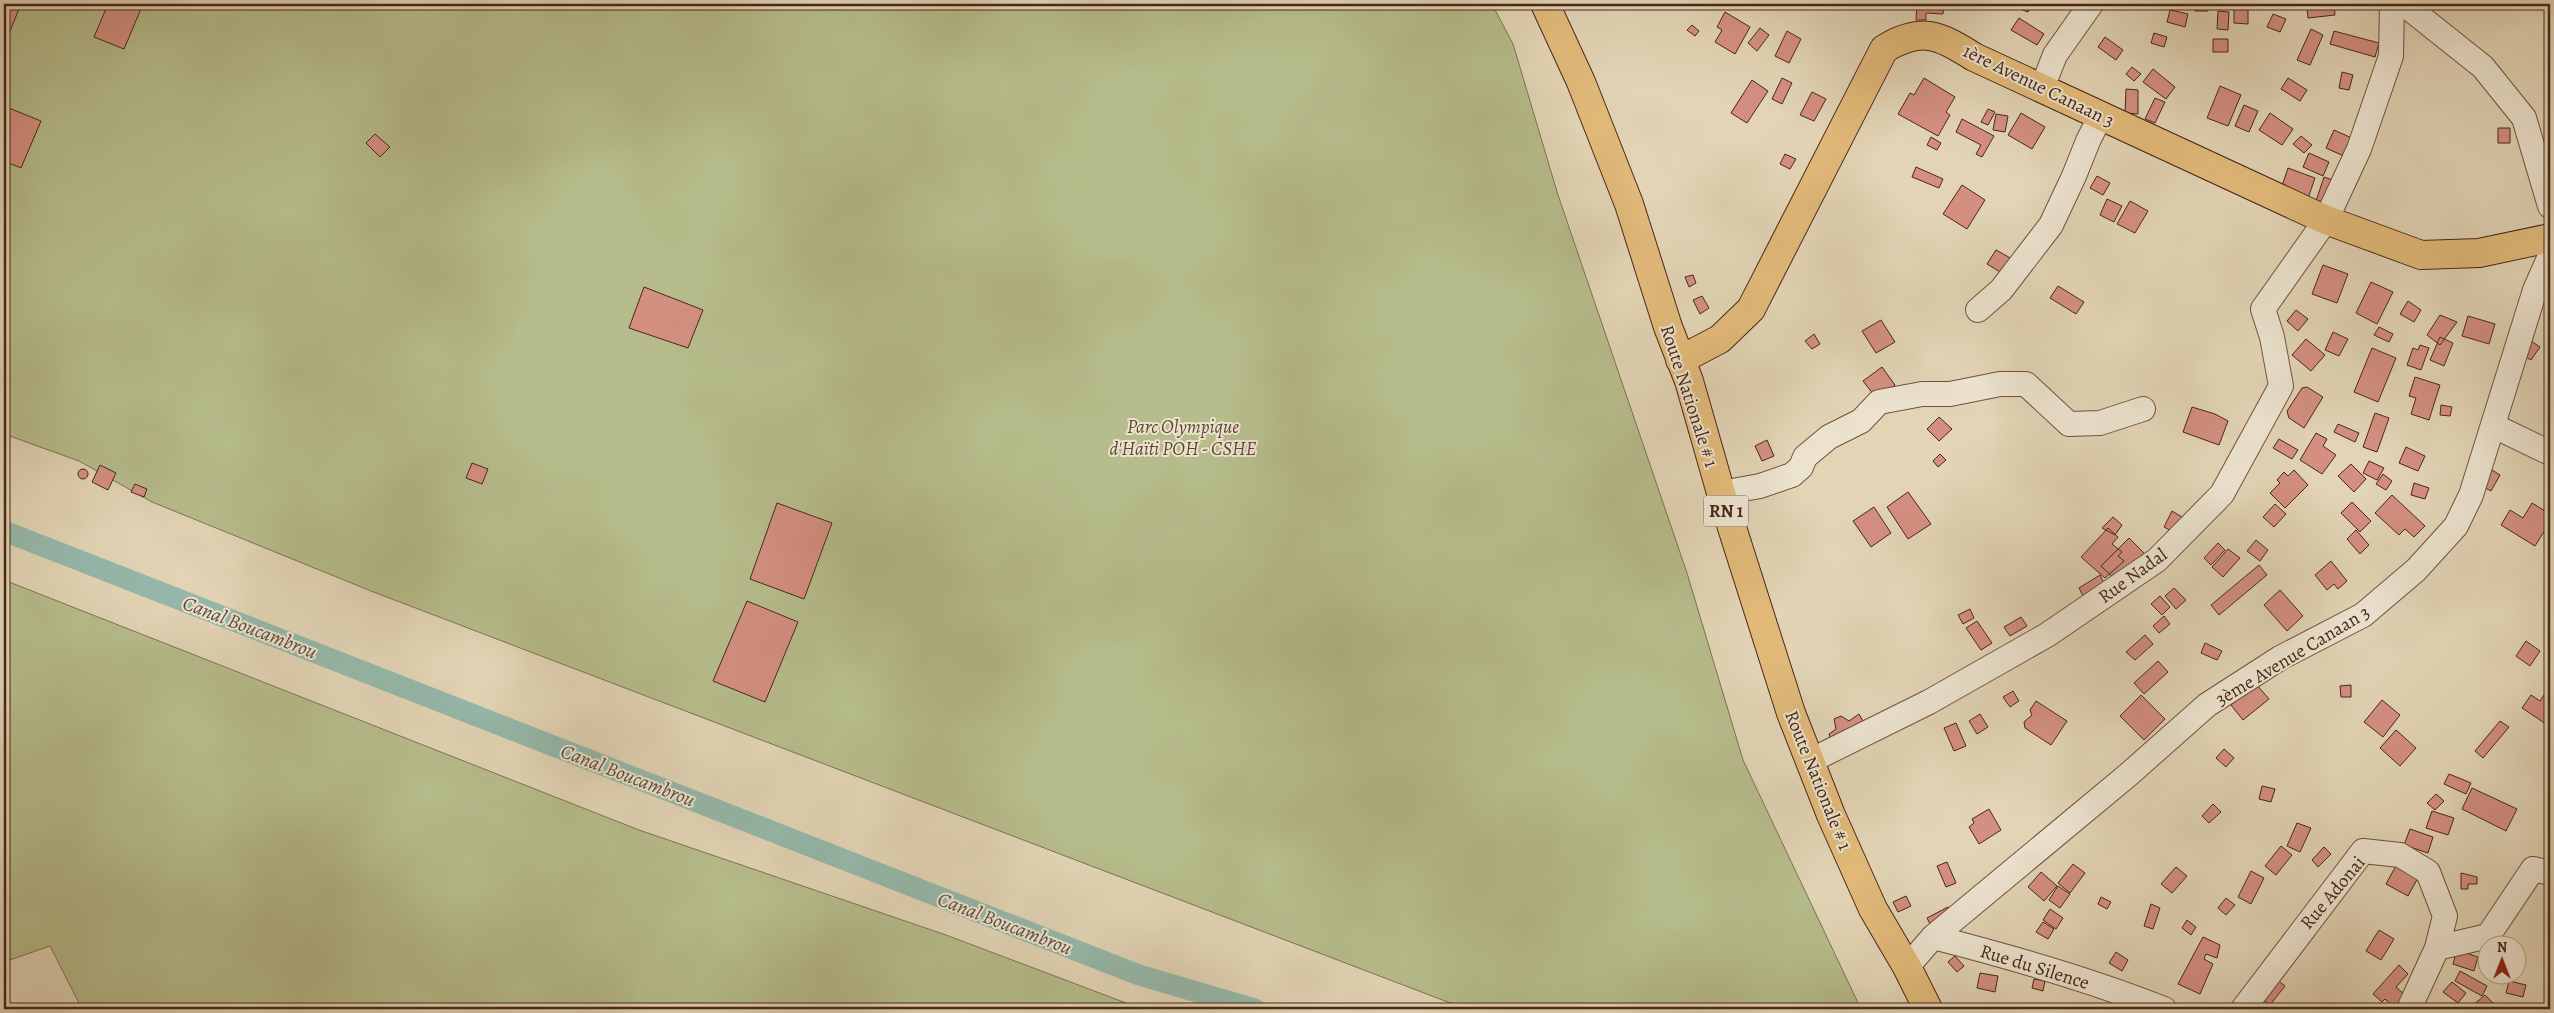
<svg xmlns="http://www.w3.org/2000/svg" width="2554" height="1013" viewBox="0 0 2554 1013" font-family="Alegreya,serif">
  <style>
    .green { fill: #b6bc8b; stroke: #7f7252 }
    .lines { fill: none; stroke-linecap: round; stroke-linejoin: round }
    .canal { stroke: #95b8aa; stroke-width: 21 }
    .building { fill: #d48f81; stroke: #482718 }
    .minor-casing { stroke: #6e523f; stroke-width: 26 }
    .major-casing { stroke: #482718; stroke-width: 30 }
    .minor { stroke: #ece3cf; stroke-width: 24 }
    .major { stroke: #e1ba7a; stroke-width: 28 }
    .labels { text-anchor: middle; stroke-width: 4; stroke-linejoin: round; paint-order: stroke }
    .shield { fill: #ece3cf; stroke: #795f4f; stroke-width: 1 }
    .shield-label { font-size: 18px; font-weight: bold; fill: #482718 }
    .street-label { font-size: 19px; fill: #482718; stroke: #ece3cf }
    .park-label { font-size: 19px; font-style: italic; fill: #5e452f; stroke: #ece3cf }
    .water-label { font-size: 20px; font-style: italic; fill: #5b4b3c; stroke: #ece3cf }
  </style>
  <rect width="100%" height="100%" fill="#e2d4b5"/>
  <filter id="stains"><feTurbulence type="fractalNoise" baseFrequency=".004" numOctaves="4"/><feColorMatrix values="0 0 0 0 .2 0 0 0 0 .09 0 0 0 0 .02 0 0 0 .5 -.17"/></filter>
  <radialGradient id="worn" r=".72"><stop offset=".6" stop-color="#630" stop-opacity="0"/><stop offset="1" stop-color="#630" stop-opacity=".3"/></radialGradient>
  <!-- green -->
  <path class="green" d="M 4,4 L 1492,4 L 1513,44 L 1558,195 L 1687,573 L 1743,760 L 1860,1007 L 1857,1009 L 1466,1009 L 371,591 L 152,502 L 79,461 L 4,434 Z
    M 4,580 L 639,830 L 946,935 L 1142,1009 L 82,1009 L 50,946 L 4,962 Z"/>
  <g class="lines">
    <!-- canal -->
    <path class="canal" d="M 4,531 L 1139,975 L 1255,1009"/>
  </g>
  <!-- building -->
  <path class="building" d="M 4,4 L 21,4 L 4,46 Z
    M 108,4 L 143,4 L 124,49 L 94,37 Z
    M 1917,4 L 1944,5 L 1943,14 L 1926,13 L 1926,20 L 1916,20 Z
    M 2017,4 L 2031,4 L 2028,12 L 2015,7 Z
    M 2195,4 L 2208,4 L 2208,11 L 2195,11 Z
    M 2234,4 L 2248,4 L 2248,24 L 2234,23 Z
    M 2300,4 L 2334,4 L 2335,15 L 2308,18 L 2307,9 L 2301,9 Z
    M 2170,10 L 2188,14 L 2185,27 L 2167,22 Z
    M 2218,11 L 2229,12 L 2228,30 L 2217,29 Z
    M 1725,12 L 1750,27 L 1735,54 L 1715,42 L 1722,30 L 1717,27 Z
    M 2273,14 L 2286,19 L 2280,32 L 2267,27 Z
    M 2019,18 L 2044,34 L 2037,45 L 2011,30 Z
    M 1692,25 L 1699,31 L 1695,36 L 1687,30 Z
    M 1760,28 L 1769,35 L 1757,51 L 1748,43 Z
    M 2311,29 L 2323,35 L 2310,65 L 2297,60 Z
    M 1787,31 L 1801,39 L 1789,63 L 1775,56 Z
    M 2334,31 L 2379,43 L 2375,57 L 2330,44 Z
    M 2154,33 L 2167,37 L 2164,47 L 2151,43 Z
    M 2105,37 L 2123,50 L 2116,60 L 2098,47 Z
    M 2213,39 L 2228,39 L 2228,52 L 2213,52 Z
    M 2132,67 L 2141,74 L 2134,81 L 2126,74 Z
    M 2153,69 L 2175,87 L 2166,99 L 2143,82 Z
    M 2342,72 L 2353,75 L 2349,90 L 2339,88 Z
    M 1782,78 L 1792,83 L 1782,104 L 1772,99 Z
    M 1924,78 L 1955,97 L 1946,112 L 1950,115 L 1938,136 L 1898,114 L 1910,93 L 1914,95 Z
    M 2288,78 L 2307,90 L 2300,101 L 2281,89 Z
    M 1752,80 L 1768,91 L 1747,123 L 1731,113 Z
    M 2220,86 L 2241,95 L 2228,126 L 2207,118 Z
    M 2126,89 L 2138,90 L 2138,114 L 2125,113 Z
    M 1812,92 L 1826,99 L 1814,121 L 1800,115 Z
    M 2155,98 L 2165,102 L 2155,123 L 2145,119 Z
    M 2244,105 L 2258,111 L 2249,132 L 2235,126 Z
    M 4,106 L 41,121 L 21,168 L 4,161 Z
    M 1988,109 L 1995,112 L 1988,125 L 1981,122 Z
    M 2021,113 L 2045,127 L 2032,149 L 2008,135 Z
    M 2270,113 L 2293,129 L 2282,145 L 2259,130 Z
    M 1996,114 L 2008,116 L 2005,132 L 1993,130 Z
    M 1962,119 L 1994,136 L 1982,157 L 1976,154 L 1981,145 L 1956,132 Z
    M 2498,128 L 2510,128 L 2510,143 L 2498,143 Z
    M 2334,130 L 2354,139 L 2346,157 L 2326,148 Z
    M 375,134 L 390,147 L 380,157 L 366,143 Z
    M 2301,136 L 2312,145 L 2304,153 L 2293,144 Z
    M 1931,137 L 1941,143 L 1937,150 L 1927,145 Z
    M 2309,153 L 2329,162 L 2323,176 L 2303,167 Z
    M 1785,154 L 1796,159 L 1790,169 L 1780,164 Z
    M 1916,167 L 1943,179 L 1939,188 L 1912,177 Z
    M 2288,168 L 2315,178 L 2307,201 L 2280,192 Z
    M 2097,176 L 2110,183 L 2103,195 L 2090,188 Z
    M 2324,177 L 2347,185 L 2339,209 L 2316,201 Z
    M 1962,185 L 1985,200 L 1967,229 L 1943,214 Z
    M 2107,199 L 2122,206 L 2114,222 L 2100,215 Z
    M 2130,201 L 2148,211 L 2135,233 L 2117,224 Z
    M 1996,250 L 2014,260 L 2005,275 L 1987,264 Z
    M 2323,265 L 2348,274 L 2337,303 L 2312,294 Z
    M 1693,275 L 1696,283 L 1689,287 L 1685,277 Z
    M 2371,282 L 2393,292 L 2377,324 L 2356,313 Z
    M 2058,286 L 2084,302 L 2076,314 L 2050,298 Z
    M 644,287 L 703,310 L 688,348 L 629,328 Z
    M 1702,296 L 1709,308 L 1700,314 L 1693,300 Z
    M 2408,301 L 2421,310 L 2414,322 L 2400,314 Z
    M 2296,310 L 2308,319 L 2298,331 L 2287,321 Z
    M 2440,315 L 2457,322 L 2440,345 L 2427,335 Z
    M 2468,316 L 2495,324 L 2489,344 L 2462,336 Z
    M 1881,320 L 1895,342 L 1876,353 L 1862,331 Z
    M 2379,327 L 2393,334 L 2389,342 L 2374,335 Z
    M 2333,332 L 2348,339 L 2339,356 L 2325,350 Z
    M 1814,334 L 1820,344 L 1812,349 L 1805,341 Z
    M 2440,337 L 2453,343 L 2444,366 L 2430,360 Z
    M 2306,339 L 2325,355 L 2311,371 L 2292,355 Z
    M 2531,341 L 2540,347 L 2531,360 L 2522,355 Z
    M 2420,345 L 2429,348 L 2421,370 L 2407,365 L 2413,348 L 2418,350 Z
    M 2372,348 L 2396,358 L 2378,402 L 2354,392 Z
    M 1882,367 L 1895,385 L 1877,399 L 1863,381 Z
    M 2415,377 L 2440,385 L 2429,420 L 2411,414 L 2416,398 L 2409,396 Z
    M 2307,387 L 2323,397 L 2304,428 L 2289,418 L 2287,411 L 2302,388 Z
    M 2441,405 L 2452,407 L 2450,416 L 2440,415 Z
    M 2192,407 L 2215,414 L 2228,421 L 2219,445 L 2183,432 Z
    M 2375,413 L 2389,418 L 2377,452 L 2363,447 Z
    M 1939,417 L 1952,429 L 1939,441 L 1927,429 Z
    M 2338,424 L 2359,433 L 2355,442 L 2334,432 Z
    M 2316,433 L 2327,439 L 2323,446 L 2336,455 L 2322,474 L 2300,460 Z
    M 2279,439 L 2298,450 L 2292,459 L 2273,448 Z
    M 1767,440 L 1774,456 L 1762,461 L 1755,446 Z
    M 2406,447 L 2425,456 L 2418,471 L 2399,463 Z
    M 1940,454 L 1946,460 L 1938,467 L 1933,461 Z
    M 2369,461 L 2384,468 L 2377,480 L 2363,473 Z
    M 472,463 L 488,469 L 482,484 L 466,478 Z
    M 2351,464 L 2366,479 L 2354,492 L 2338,476 Z
    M 100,465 L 116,473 L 108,490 L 92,482 Z
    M78 474a5 5 0 1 1 10 0a5 5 0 1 1-10 0Z
    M 2294,470 L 2308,485 L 2285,508 L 2270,493 L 2280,483 L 2277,480 L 2284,472 L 2288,476 Z
    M 2492,470 L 2500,475 L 2491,491 L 2483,487 Z
    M 2383,474 L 2392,481 L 2386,490 L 2376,484 Z
    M 2414,483 L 2429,488 L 2425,499 L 2411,495 Z
    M 135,484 L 147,489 L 144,497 L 131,492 Z
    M 1908,492 L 1931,524 L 1908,539 L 1887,507 Z
    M 2392,495 L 2425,526 L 2414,537 L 2405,529 L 2399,535 L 2375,513 Z
    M 2352,502 L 2371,521 L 2360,532 L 2341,513 Z
    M 777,503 L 832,523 L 804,599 L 750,579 Z
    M 2532,503 L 2550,514 L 2550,522 L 2535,546 L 2501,525 L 2510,510 L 2523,518 Z
    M 2275,504 L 2286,514 L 2274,527 L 2263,517 Z
    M 1874,507 L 1891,533 L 1871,547 L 1853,521 Z
    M 2172,511 L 2192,523 L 2184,538 L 2164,527 Z
    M 2113,517 L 2122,525 L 2115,535 L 2102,528 Z
    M 2108,528 L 2118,537 L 2112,544 L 2122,552 L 2118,556 L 2124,561 L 2105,578 L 2081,557 Z
    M 2356,530 L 2369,545 L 2360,554 L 2347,539 Z
    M 2129,538 L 2145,554 L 2138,561 L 2124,588 L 2101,566 Z
    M 2256,540 L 2268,550 L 2260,561 L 2247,551 Z
    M 2218,543 L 2225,550 L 2211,565 L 2204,558 Z
    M 2228,549 L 2240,558 L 2223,577 L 2212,567 Z
    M 2331,561 L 2347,581 L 2338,589 L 2334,584 L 2327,590 L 2315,575 Z
    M 2259,565 L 2267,575 L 2219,615 L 2211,605 Z
    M 2100,575 L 2104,583 L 2083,596 L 2079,588 Z
    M 2174,588 L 2186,600 L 2176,609 L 2165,596 Z
    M 2280,590 L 2303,616 L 2287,631 L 2264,605 Z
    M 2160,596 L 2170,607 L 2162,615 L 2151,604 Z
    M 747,601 L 798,622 L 765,702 L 713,681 Z
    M 1970,609 L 1974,618 L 1963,624 L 1958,615 Z
    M 2164,616 L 2170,624 L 2159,633 L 2153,626 Z
    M 2021,617 L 2027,626 L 2010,636 L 2004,627 Z
    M 1977,621 L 1992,643 L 1981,650 L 1966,628 Z
    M 2145,635 L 2153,644 L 2135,660 L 2126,652 Z
    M 2526,641 L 2540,651 L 2530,666 L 2516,656 Z
    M 2205,643 L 2222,651 L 2217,660 L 2201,653 Z
    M 2158,661 L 2168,672 L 2144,694 L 2134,683 Z
    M 2256,684 L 2269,699 L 2243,720 L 2231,705 Z
    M 2351,685 L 2351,697 L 2341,697 L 2340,686 Z
    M 2013,691 L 2019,701 L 2010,707 L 2003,697 Z
    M 2141,695 L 2165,719 L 2144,740 L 2120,716 Z
    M 2531,695 L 2540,701 L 2544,695 L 2550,699 L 2550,718 L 2546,724 L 2522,708 Z
    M 2382,700 L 2400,715 L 2383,737 L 2364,722 Z
    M 2036,701 L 2067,721 L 2051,745 L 2025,728 L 2024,722 L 2032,715 L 2030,710 Z
    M 1859,714 L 1864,723 L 1832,744 L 1829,734 L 1836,729 L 1834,719 L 1841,716 L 1849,721 Z
    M 1980,714 L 1988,727 L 1977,734 L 1969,721 Z
    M 2500,721 L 2509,727 L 2483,758 L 2475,751 Z
    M 1956,723 L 1966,746 L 1954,751 L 1944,728 Z
    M 2396,730 L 2416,748 L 2400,766 L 2380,748 Z
    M 2224,749 L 2234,758 L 2226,767 L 2216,758 Z
    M 2449,774 L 2471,783 L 2466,794 L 2444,784 Z
    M 2262,786 L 2275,789 L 2271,802 L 2259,799 Z
    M 2472,788 L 2517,809 L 2506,831 L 2462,809 Z
    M 2436,794 L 2444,801 L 2435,810 L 2427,803 Z
    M 2213,804 L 2221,812 L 2209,823 L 2202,816 Z
    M 1989,809 L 2001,830 L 1979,844 L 1969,827 L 1974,823 L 1972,819 Z
    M 2432,811 L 2454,818 L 2448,835 L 2426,828 Z
    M 2297,823 L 2311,828 L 2300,852 L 2287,846 Z
    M 2410,829 L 2433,837 L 2428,853 L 2404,845 Z
    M 2281,846 L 2292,855 L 2276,875 L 2265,866 Z
    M 2324,847 L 2331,854 L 2318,867 L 2312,860 Z
    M 1947,862 L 1956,883 L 1946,887 L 1937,866 Z
    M 2398,862 L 2420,874 L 2408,896 L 2386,884 Z
    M 2073,864 L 2085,873 L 2070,893 L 2058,883 Z
    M 2176,867 L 2187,876 L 2172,893 L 2161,884 Z
    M 2251,871 L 2264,878 L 2251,904 L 2238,897 Z
    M 2041,872 L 2057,886 L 2044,901 L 2028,887 Z
    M 2461,873 L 2477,877 L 2477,884 L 2468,884 L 2468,889 L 2461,889 Z
    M 2058,886 L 2070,894 L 2060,908 L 2049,900 Z
    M 1906,896 L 1911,906 L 1898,912 L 1893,902 Z
    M 2101,897 L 2111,902 L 2107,909 L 2098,904 Z
    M 2226,898 L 2235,905 L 2226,915 L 2218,908 Z
    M 2151,904 L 2160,908 L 2153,929 L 2144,926 Z
    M 1948,907 L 1951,913 L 1930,924 L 1927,918 Z
    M 2050,909 L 2063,918 L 2056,929 L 2043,920 Z
    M 2187,920 L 2196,927 L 2191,935 L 2182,928 Z
    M 2043,922 L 2054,929 L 2048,939 L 2036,932 Z
    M 2379,930 L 2394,939 L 2381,960 L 2366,951 Z
    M 2203,937 L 2220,945 L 2217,958 L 2206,954 L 2204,959 L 2213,964 L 2200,994 L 2178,984 Z
    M 2457,950 L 2478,957 L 2474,971 L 2453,964 Z
    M 2116,952 L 2128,960 L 2122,971 L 2109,963 Z
    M 1955,956 L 1964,966 L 1957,972 L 1948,962 Z
    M 2399,965 L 2408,974 L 2396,987 L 2406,996 L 2395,1008 L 2385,999 L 2382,1002 L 2373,994 Z
    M 2460,971 L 2487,986 L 2482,996 L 2455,981 Z
    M 1980,973 L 1998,976 L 1995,992 L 1977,988 Z
    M 2274,977 L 2285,986 L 2270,1005 L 2259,996 Z
    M 2034,979 L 2045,981 L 2043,991 L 2032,988 Z
    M 2509,981 L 2526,985 L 2523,997 L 2506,993 Z
    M 2452,982 L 2466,993 L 2458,1003 L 2443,992 Z
    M 2485,995 L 2499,1009 L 2471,1007 Z"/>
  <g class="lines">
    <defs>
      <path id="minor" d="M 2404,4 L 2483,67 L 2524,118 L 2550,206
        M 2042,88 L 2055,55 L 2091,4
        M 1978,310 L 2001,290 L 2051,225 L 2074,176 L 2088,141 L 2101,115
        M 2494,426 L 2550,453
        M 1721,493 L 1760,486 L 1792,475 L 1801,467 L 1805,457 L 1829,437 L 1861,421 L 1879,402 L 1922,394 L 1950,394 L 2000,384 L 2026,384 L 2069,424 L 2100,423 L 2143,409
        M 1810,761 L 1929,702 L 2047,635 L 2157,560 L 2222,494 L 2281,386 L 2272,337 L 2263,309 L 2326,220 L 2359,149 L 2391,56 L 2392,4
        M 1933,937 C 2011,957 2089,979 2164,1009
        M 2437,948 L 2488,936 L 2533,869 L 2550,873
        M 1907,967 L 1933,937 L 2128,775 L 2207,705 L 2280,658 L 2363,615 L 2416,570 L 2456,526 L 2471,495 L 2535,290 L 2550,256
        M 2243,1009 L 2363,851 L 2400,855 L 2428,872 L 2445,916 L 2437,948 L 2409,1009"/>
      <path id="major" d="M 1545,4 L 1581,82 L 1629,204 L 1668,327 L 1689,381 L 1721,493 L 1791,713 L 1831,815 L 1873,909 L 1907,967 L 1928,1009
        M 1680,360 L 1720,339 L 1751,309 L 1884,49 C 1922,26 1939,35 1974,57 L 2326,220 L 2421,255 L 2479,253 L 2550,238"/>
    </defs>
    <!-- minor casing -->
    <use href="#minor" class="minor-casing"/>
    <!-- major casing -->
    <use href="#major" class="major-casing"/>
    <!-- minor -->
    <use href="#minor" class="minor"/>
    <!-- major -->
    <use href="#major" class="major"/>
  </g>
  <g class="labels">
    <!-- shield labels -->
    <rect class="shield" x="1703.5" y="495.5" width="45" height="31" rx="4"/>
    <g class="shield-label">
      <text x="1726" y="517">RN 1</text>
    </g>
    <!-- street labels -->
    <g class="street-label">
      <text transform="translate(2039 85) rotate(26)" y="7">1ère Avenue Canaan 3</text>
      <text transform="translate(1690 396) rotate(72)" y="7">Route Nationale # 1</text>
      <text transform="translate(2132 575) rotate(-36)" y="7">Rue Nadal</text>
      <text transform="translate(2292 655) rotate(-31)" y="7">3ème Avenue Canaan 3</text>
      <text transform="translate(1819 780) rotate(68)" y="7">Route Nationale # 1</text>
      <text transform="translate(2332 892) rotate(-50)" y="7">Rue Adonai</text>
      <text transform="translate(2035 966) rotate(17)" y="7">Rue du Silence</text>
    </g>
    <!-- park labels -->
    <g class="park-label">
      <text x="1183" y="433">Parc Olympique<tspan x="1183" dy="22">d'Haïti POH - CSHE</tspan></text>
    </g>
    <!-- water labels -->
    <g class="water-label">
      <text transform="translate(250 627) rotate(21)" y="7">Canal Boucambrou</text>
      <text transform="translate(628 775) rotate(21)" y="7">Canal Boucambrou</text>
      <text transform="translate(1005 923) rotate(21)" y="7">Canal Boucambrou</text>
    </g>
  </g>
  <!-- margin -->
  <rect width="2554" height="1013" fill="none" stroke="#e2d4b5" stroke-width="20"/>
  <rect x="5" y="5" width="2544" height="1003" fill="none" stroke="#482718" stroke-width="2.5"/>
  <rect x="10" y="10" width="2534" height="993" fill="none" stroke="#482718"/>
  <!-- north arrow -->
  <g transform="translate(2502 960)"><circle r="24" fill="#ece3cf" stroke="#aa9886"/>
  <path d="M0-4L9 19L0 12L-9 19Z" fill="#8f2418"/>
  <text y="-8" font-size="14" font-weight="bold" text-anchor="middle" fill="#482718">N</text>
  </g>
  <rect width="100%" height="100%" filter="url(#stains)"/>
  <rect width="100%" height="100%" fill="url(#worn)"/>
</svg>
